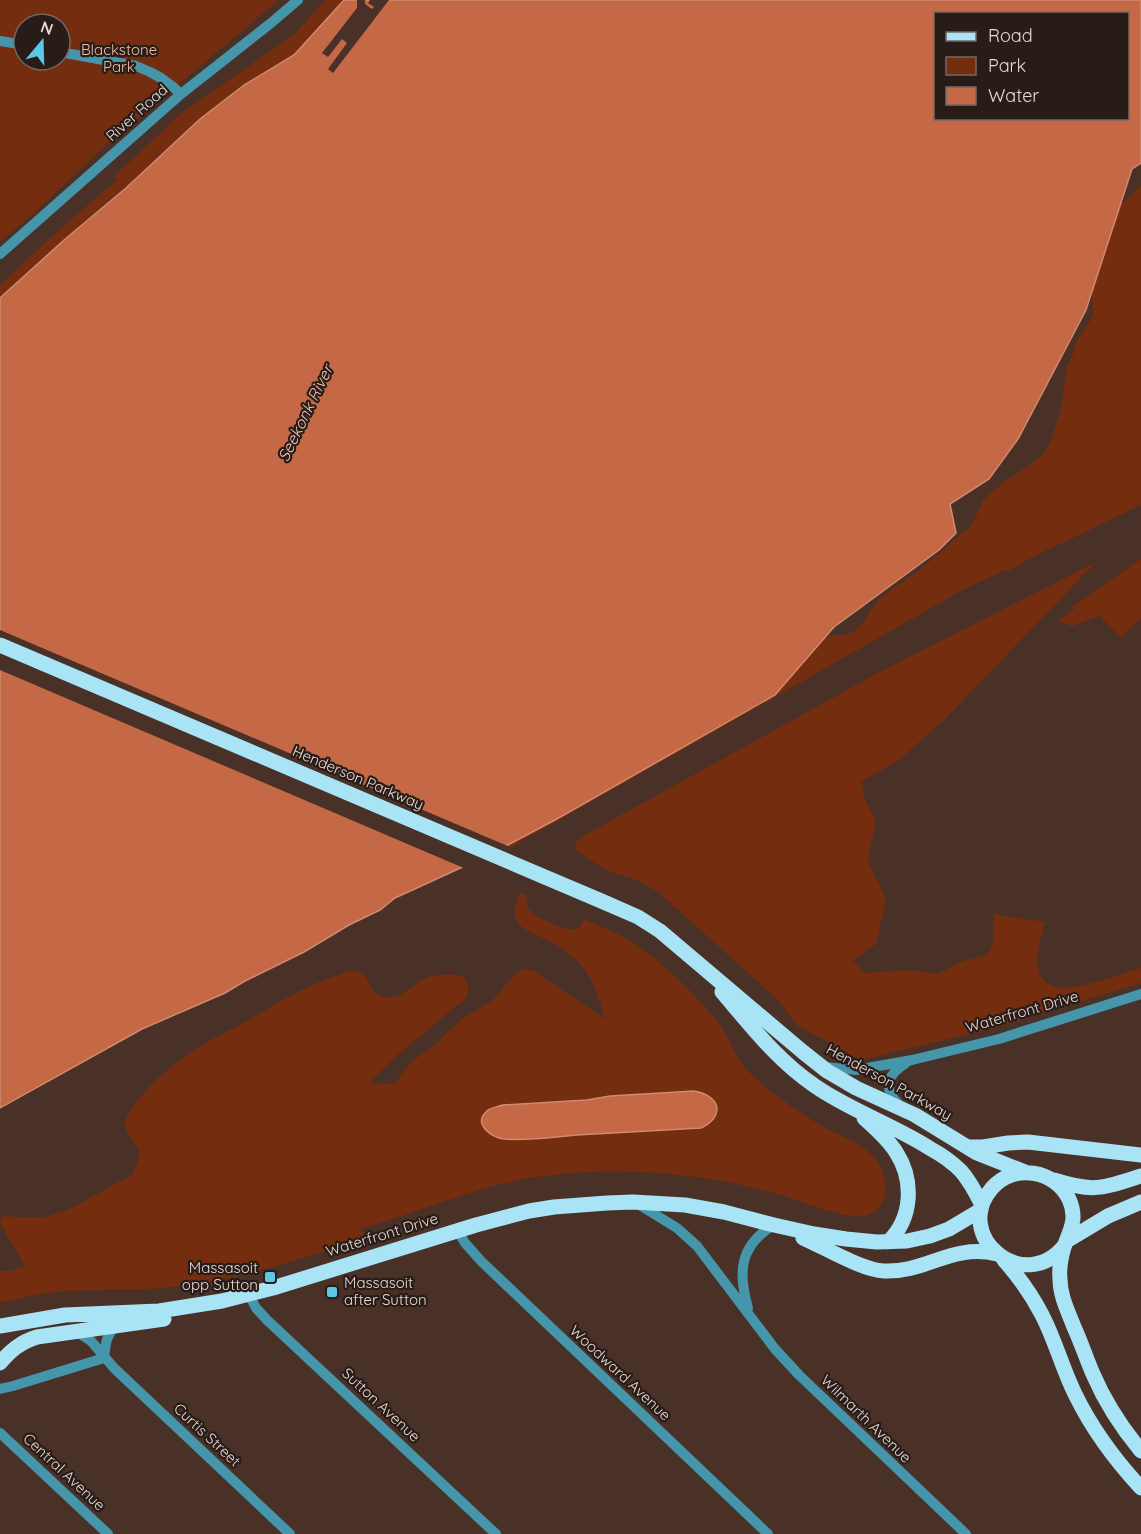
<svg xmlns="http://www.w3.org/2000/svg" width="1141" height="1534" viewBox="0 0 1141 1534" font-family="Quicksand,sans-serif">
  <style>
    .green { fill: #742d0e; fill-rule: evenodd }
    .water { fill: #c56845; stroke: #d08a6f; stroke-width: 1.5; fill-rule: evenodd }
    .pier { fill: #4a3127 }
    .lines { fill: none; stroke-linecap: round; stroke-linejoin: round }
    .minor { stroke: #4595ab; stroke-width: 10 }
    .major { stroke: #a9e3f6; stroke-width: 15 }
    .poi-dot { fill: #5bc8e6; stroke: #281c18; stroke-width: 2 }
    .labels { text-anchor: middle; stroke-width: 4.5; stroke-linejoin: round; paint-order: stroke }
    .park-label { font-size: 15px; fill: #f0beab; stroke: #281c18 }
    .street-label { font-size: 15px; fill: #e8d8d2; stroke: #281c18 }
    .poi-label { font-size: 15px; fill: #e8d8d2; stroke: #281c18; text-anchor: end }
    .water-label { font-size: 16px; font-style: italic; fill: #f7c4b2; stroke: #281c18 }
  </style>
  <rect width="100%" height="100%" fill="#4a3127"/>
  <!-- green -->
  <path class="green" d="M 0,0 L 279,0 L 107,144 L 30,217 L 0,241 ZM 24,24 L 60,24 L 60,60 L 24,60 Z
    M 326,0 L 344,0 L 294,55 L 244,85 L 200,119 L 126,188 L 64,240 L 0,298 L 0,285 L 52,236 L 117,180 L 114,176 L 183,112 L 293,35 Z
    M 1128,118 L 1141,163 L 1132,169 L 1121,204 L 1128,199 L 1141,185 L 1141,505 L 1035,556 L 1010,570 L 1005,570 L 961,591 L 508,849 L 493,840 L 821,640 L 831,635 L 844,635 L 853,632 L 862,624 L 874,605 L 884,595 L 922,568 L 970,526 L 975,519 L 982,502 L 989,494 L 1008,479 L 1030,465 L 1044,453 L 1050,443 L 1060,412 L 1067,367 L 1072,357 L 1077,341 L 1091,319 L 1093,313 L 1092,294 L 1086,310 L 1018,439 Z
    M 1141,559 L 1141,618 L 1121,638 L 1100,616 L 1072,626 L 1057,621 L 1076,608 L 1069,609 Z
    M 1096,562 L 943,721 L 899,760 L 861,782 L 866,802 L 876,820 L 868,861 L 886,899 L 876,944 L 853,960 L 864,973 L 911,970 L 937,974 L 960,962 L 988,954 L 993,940 L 994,914 L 1045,922 C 1014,1019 1088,984 1141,968 L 1141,983 L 991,1029 L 861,1060 L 798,1026 L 777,999 L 657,891 L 636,880 L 608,871 L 584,856 L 576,849 L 575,843 L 585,835 L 874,675 Z
    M 520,892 L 528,896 C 527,900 525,901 527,906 C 529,916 571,934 579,928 C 582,925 583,922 584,919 C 596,924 608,929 620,935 C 658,956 690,989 718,1022 C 728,1033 731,1048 739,1060 C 753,1079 775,1095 794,1108 C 805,1115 816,1123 827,1129 C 851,1141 882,1151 885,1182 C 886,1189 886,1195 883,1201 C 879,1208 873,1214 865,1216 C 845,1220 793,1198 771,1192 C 752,1187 733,1183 714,1180 C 649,1169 575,1168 510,1182 C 489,1186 469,1194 449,1200 C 420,1210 390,1220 361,1229 L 364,1239 C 304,1258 245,1278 182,1286 C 146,1291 109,1289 72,1291 C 48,1292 24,1297 0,1303 L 0,1271 L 9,1271 L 25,1266 L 0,1223 L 3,1216 L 41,1218 L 68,1210 L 133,1174 L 138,1161 L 140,1151 L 129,1136 L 124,1124 C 133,1098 166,1070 188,1054 C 204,1043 222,1034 240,1025 C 269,1008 297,990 329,978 C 336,976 343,972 351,971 C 373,969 366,998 388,997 C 403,997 409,988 420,981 C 429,976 440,974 451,974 C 454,975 461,975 464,978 C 471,984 468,992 465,999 L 402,1051 L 369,1083 L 395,1084 L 402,1073 L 415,1059 L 432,1047 L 463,1018 L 493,1000 L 512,977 L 523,969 L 533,970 L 605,1019 C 599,999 593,976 577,961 C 568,952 558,945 547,940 C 536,934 521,931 516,919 C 512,910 517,901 520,892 ZM 694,1091 L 577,1135 L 532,1139 L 587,1100 L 610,1096 Z"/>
  <!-- water -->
  <path class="water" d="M 344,0 L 1141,0 L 1141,163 L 1132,169 L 1086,310 L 1018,439 L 989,479 L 950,504 L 956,533 L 939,550 L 834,627 L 775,695 L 555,820 L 491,854 L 395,898 L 380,910 L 349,925 L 304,952 L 245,981 L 225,993 L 142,1029 L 0,1108 L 0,298 L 64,240 L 126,188 L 200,119 L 244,85 L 294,55 ZM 936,14 L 1128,14 L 1128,118 L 936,118 Z
    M 694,1091 C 720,1095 726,1116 701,1128 C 660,1130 618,1133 577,1135 C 553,1137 528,1141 504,1139 C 492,1138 473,1124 486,1112 C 490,1107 497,1107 503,1105 L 587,1100 L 610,1096 Z"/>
  <!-- pier -->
  <path class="pier" d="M 357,0 L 365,0 L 365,4 L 372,9 L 374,7 L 368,3 L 370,0 L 389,0 L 333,73 L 328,69 L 347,43 L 342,39 L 328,57 L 322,53 L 357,8 Z
    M 0,630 L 510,847 L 466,869 L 0,670 Z"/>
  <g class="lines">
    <!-- minor -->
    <path class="minor" d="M 0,41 L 24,45
      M 60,52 L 136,66 L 150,72 L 161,78 L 172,86 L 181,94
      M 0,254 L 181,94 L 271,23 L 298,0
      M 825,1067 L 856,1070 L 912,1060 L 999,1039 L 1141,994
      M 899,1105 C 882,1087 887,1075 906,1063
      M 638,1204 L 677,1228 L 697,1246 L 775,1349 L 799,1375 L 966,1534
      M 457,1230 L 465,1243 L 481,1261 L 768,1534
      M 249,1295 L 256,1308 L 267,1320 L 496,1534
      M 748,1308 C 738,1273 739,1245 774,1225
      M 76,1331 L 91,1341 L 114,1368 L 290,1534
      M 104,1358 C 106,1344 105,1337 115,1327
      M 0,1389 L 13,1386 L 104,1358
      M 0,1433 L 108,1534"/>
    <!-- major -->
    <path class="major" d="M 0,645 L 606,903 L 638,917 L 660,931 L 803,1052 L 827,1071 L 856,1088 L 915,1115 L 977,1153 L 1025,1172
      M 722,992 C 751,1026 778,1061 815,1086 C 851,1111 894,1125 931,1149 C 942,1155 952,1162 961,1171 C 970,1181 976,1193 982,1205
      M 864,1118 C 875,1128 888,1139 896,1152 C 914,1180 913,1218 888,1242
      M 968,1147 L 983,1147 L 1008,1143 L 1028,1142 L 1141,1155
      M 1054,1180 C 1095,1193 1102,1188 1141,1176
      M 803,1238 C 824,1247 862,1270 884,1271 C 926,1273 952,1243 997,1254
      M 1068,1240 L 1108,1216 L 1141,1202
      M 1065,1245 C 1024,1297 951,1235 992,1188 C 1014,1163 1055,1170 1069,1199 C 1078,1219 1070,1230 1064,1247 C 1061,1257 1059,1269 1060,1279 C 1060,1296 1068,1311 1074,1327 C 1081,1342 1086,1358 1093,1374 C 1105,1402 1122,1428 1141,1451
      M 1004,1260 C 1018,1276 1031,1294 1041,1313 C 1055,1339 1062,1368 1075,1394 C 1092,1429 1115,1460 1141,1488
      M 0,1326 L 65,1315 L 159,1311 L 222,1301 L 273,1288 L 476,1225 L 529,1211 L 554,1207 L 607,1203 L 633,1202 L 685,1205 L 724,1212 L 774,1225 L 814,1234 L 846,1239 L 877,1242 L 907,1241 L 930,1236 L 949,1229 L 981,1210
      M 0,1363 C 11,1350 21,1342 37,1337 L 164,1319"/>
  </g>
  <!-- markers -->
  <g class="poi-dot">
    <rect x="264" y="1271" width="12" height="12" rx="3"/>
    <rect x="326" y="1286" width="12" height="12" rx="3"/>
  </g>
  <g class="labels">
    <!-- park labels -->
    <g class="park-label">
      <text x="119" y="55">Blackstone<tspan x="119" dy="17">Park</tspan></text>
    </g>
    <!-- street labels -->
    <g class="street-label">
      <text transform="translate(137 113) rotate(-42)" y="5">River Road</text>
      <text transform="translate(358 778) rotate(23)" y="5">Henderson Parkway</text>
      <text transform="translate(1022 1012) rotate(-16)" y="5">Waterfront Drive</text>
      <text transform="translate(889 1082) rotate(29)" y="5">Henderson Parkway</text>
      <text transform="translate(382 1235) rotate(-17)" y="5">Waterfront Drive</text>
      <text transform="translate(620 1373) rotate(43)" y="5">Woodward Avenue</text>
      <text transform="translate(381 1405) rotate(43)" y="5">Sutton Avenue</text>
      <text transform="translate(866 1419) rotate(44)" y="5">Wilmarth Avenue</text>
      <text transform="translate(207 1435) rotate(43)" y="5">Curtis Street</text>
      <text transform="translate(64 1472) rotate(43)" y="5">Central Avenue</text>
    </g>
    <!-- poi labels -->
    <g class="poi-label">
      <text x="258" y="1273">Massasoit<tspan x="258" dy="17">opp Sutton</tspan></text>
      <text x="344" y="1288" text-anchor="start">Massasoit<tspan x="344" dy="17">after Sutton</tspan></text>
    </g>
    <!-- water labels -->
    <g class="water-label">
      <text transform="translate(305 413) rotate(-64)" y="6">Seekonk River</text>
    </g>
  </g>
  <!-- legend -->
  <rect x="934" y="12" width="195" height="108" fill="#281c18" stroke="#756762" stroke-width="1.5"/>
  <rect x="946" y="32" width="30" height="9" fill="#a9e3f6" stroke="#756762" stroke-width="1.5"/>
  <text x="988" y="42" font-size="18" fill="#e8d8d2">Road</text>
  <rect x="946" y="57" width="30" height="18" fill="#742d0e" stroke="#756762" stroke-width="1.5"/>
  <text x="988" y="72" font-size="18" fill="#e8d8d2">Park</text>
  <rect x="946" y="87" width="30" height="18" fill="#c56845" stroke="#756762" stroke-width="1.5"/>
  <text x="988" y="102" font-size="18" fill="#e8d8d2">Water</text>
  <!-- north arrow -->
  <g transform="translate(42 42) rotate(19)"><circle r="28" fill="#281c18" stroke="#756762" stroke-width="1.5"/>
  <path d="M0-4.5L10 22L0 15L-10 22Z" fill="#5bc8e6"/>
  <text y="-9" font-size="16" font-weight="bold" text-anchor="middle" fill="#e8d8d2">N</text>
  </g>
</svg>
